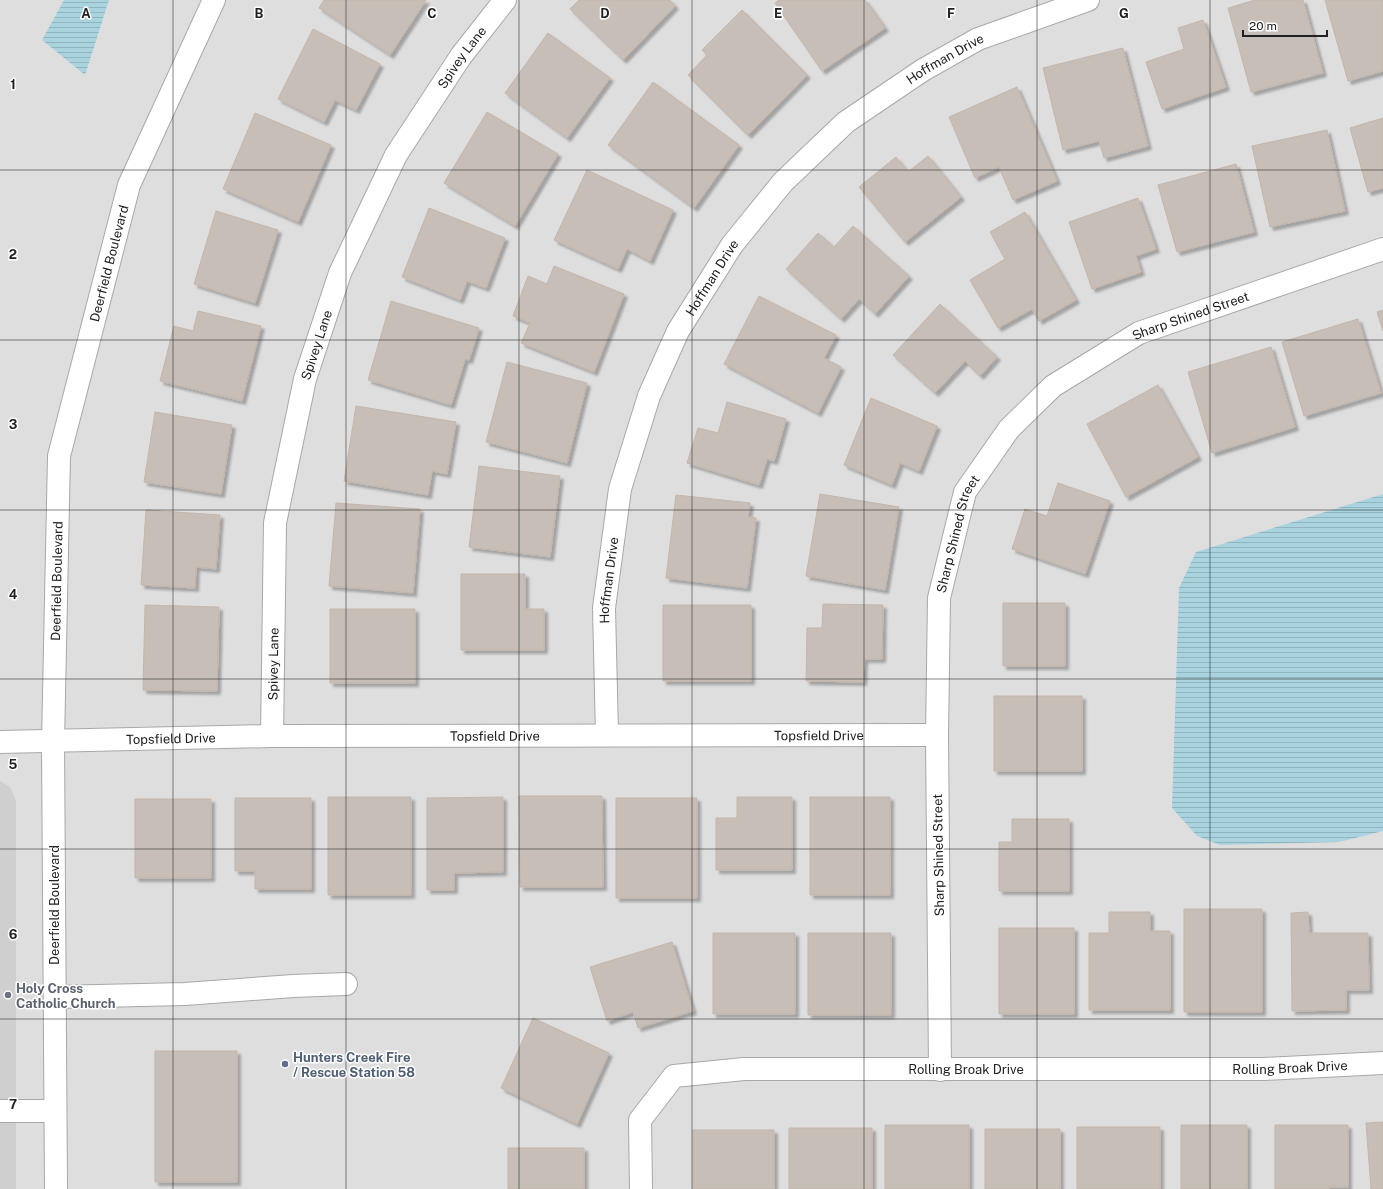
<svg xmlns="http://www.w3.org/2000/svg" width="1383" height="1189" viewBox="0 0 1383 1189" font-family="'Public Sans',sans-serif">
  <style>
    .residential { fill: #dfdede }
    .religious { fill: #cfcfcf }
    .water { fill: url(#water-rules) }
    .building { fill: #c7beb7; stroke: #c4b5aa; filter: url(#shadow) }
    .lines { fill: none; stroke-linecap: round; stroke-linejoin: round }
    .minor-casing { stroke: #a8a8a8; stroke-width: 24 }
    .minor { stroke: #fff; stroke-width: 22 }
    .grid { fill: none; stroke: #212121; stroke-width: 1; stroke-opacity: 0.55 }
    .worship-dot { fill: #6b7280; stroke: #fff; stroke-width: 1.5 }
    .service-dot { fill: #5c6f8a; stroke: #fff; stroke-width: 1.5 }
    .labels { text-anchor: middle; stroke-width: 3; stroke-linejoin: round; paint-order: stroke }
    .street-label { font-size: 13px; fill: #212121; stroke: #fff }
    .worship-label { font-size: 13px; font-weight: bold; fill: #5b616d; stroke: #fff; text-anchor: start }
    .service-label { font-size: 13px; font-weight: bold; fill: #4e5e75; stroke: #fff; text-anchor: start }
    .grid-label { font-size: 13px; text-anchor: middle; font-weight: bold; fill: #212121; stroke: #fff; stroke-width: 3; stroke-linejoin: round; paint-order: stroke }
  </style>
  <defs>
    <pattern id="water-rules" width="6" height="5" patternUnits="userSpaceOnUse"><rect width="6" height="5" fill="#a9d3df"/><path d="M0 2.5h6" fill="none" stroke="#91b5bf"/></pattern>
    <filter id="shadow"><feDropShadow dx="3.5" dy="3.5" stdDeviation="1" flood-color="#0004"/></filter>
  </defs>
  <rect width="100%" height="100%" fill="#f2eee8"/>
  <!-- residential -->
  <path class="residential" d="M 0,0 L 1383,0 L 1383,1189 L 0,1189 Z"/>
  <!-- religious -->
  <path class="religious" d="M 0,781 L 10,787 L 16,801 L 16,1189 L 0,1189 Z"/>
  <!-- water -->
  <path class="water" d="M 64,0 L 109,0 L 85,75 L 42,40 Z
    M 1383,494 L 1383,831 L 1339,842 L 1220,845 L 1197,836 L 1172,808 L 1179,588 L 1196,552 Z"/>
  <!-- building -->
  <path class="building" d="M 324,0 L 426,0 L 390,55 L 319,8 Z
    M 579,0 L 670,0 L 675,6 L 623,60 L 570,9 Z
    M 779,0 L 865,0 L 885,28 L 822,71 L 775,3 Z
    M 1255,0 L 1303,0 L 1323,73 L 1251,92 L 1228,8 Z
    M 1325,0 L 1383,0 L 1383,71 L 1348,81 Z
    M 742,10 L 807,75 L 748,135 L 688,75 L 707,55 L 702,50 Z
    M 1203,20 L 1226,87 L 1162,109 L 1146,62 L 1184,49 L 1178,28 Z
    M 313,29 L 380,64 L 356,110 L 335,100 L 324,122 L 278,99 Z
    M 548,33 L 610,78 L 567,138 L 505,93 Z
    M 1123,48 L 1148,146 L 1104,158 L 1099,141 L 1063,150 L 1043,68 Z
    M 653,82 L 739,145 L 694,208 L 608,145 Z
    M 1017,87 L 1057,181 L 1013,200 L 999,167 L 975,178 L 949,117 Z
    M 487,112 L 558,154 L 515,226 L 444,183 Z
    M 255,113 L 331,145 L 298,222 L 223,189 Z
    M 1383,118 L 1383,188 L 1368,192 L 1350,128 Z
    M 1327,130 L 1345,211 L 1270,227 L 1252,146 Z
    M 928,156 L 961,197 L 905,242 L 859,187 L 896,157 L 908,172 Z
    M 1236,164 L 1254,232 L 1177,252 L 1158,185 Z
    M 587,170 L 673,210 L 650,261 L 627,249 L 618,269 L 554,240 Z
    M 1138,198 L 1156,249 L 1136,256 L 1141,272 L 1092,289 L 1069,222 Z
    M 429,208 L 505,238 L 486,288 L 467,281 L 460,300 L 402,277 Z
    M 216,211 L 278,230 L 255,303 L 194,284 Z
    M 1025,212 L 1076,300 L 1039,321 L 1032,309 L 998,328 L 970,280 L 1005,259 L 990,232 Z
    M 853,226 L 909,276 L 875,314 L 859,299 L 841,319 L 786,269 L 818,233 L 834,247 Z
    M 554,266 L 624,294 L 594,372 L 521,343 L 530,323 L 513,316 L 528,276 L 547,284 Z
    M 759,296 L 836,335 L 824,358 L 841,367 L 818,413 L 724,364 Z
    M 391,301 L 479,328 L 469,360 L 465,359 L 451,405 L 368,380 Z
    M 940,304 L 997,357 L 980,376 L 965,361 L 935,393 L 893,355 Z
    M 1383,310 L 1383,331 L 1377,312 Z
    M 198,311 L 261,326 L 242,401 L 160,381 L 174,326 L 193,331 Z
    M 1358,319 L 1381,393 L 1304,416 L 1282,342 Z
    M 1271,347 L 1295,427 L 1212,453 L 1188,372 Z
    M 507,362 L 587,383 L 567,463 L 486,442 Z
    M 1158,385 L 1198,457 L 1126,497 L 1087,424 Z
    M 871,398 L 937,426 L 919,471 L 900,463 L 892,485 L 844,465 Z
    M 727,402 L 786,419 L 774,461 L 767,459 L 759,485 L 687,463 L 698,428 L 718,433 Z
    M 356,406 L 456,422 L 447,474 L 432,471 L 428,495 L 344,481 Z
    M 155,412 L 232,425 L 221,494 L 144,482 Z
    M 479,466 L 560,476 L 550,557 L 469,547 Z
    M 1058,483 L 1110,501 L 1085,574 L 1012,549 L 1025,509 L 1047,516 Z
    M 820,494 L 899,507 L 885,590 L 806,576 Z
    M 676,495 L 750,503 L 748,517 L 756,518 L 747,588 L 666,578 Z
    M 336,503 L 420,509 L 413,593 L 329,586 Z
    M 146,510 L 220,515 L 216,569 L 196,567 L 195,588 L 141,585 Z
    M 461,574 L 525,574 L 525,609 L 544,609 L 544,650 L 461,650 Z
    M 1003,603 L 1065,603 L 1065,666 L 1003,666 Z
    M 823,604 L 883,605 L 882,659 L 864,659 L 863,682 L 806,681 L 807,628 L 822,628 Z
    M 145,605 L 219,607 L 217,691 L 143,690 Z
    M 663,605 L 751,605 L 751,681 L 663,681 Z
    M 330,609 L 415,609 L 415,683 L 330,683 Z
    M 994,696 L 1082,696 L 1082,771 L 994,771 Z
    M 519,796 L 602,796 L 603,887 L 520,887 Z
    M 328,797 L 411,797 L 411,895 L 328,895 Z
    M 503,797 L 503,872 L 454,873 L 454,890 L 427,890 L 427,798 Z
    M 737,797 L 792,797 L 792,870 L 716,870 L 716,818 L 737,818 Z
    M 810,797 L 890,797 L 890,895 L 810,895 Z
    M 235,798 L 311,798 L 311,889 L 255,889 L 255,871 L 235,871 Z
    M 616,798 L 697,798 L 697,898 L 616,898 Z
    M 135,799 L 211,799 L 211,878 L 135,878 Z
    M 1012,819 L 1069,819 L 1069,891 L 999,891 L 999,842 L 1012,842 Z
    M 1184,909 L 1262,909 L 1262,1012 L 1184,1012 Z
    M 1109,912 L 1150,912 L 1150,931 L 1170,931 L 1170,1010 L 1089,1010 L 1089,933 L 1109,933 Z
    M 1308,912 L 1309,933 L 1368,933 L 1369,990 L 1346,990 L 1346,1010 L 1292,1011 L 1291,913 Z
    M 999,928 L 1074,928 L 1074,1014 L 999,1014 Z
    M 713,933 L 795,933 L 795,1014 L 713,1014 Z
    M 808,933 L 891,933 L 891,1015 L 808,1015 Z
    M 672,942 L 693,1011 L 638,1028 L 633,1012 L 607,1021 L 590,967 Z
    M 533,1018 L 609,1053 L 577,1124 L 501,1088 Z
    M 155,1051 L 237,1051 L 237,1182 L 155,1182 Z
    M 1383,1122 L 1383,1189 L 1371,1189 L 1366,1123 Z
    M 885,1125 L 969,1125 L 969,1189 L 885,1189 Z
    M 1181,1125 L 1247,1125 L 1247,1189 L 1181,1189 Z
    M 1275,1125 L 1348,1125 L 1348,1187 L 1329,1187 L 1329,1189 L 1275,1189 Z
    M 1077,1127 L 1160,1127 L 1160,1189 L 1077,1189 Z
    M 789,1128 L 872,1128 L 872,1189 L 789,1189 Z
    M 985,1129 L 1060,1129 L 1060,1189 L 985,1189 Z
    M 693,1130 L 774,1130 L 774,1189 L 693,1189 Z
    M 508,1148 L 584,1148 L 584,1189 L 508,1189 Z"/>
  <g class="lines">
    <defs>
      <g id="minor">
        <path id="s1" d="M 607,735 L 604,608 L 620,489 L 649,396 L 678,331 L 732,245 L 783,182 L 846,122 L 923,70 L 978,39 L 1088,0"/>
        <path id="s2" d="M 272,736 L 275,523 L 305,379 L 340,273 L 396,155 L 461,56 L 505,0"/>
        <path id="s3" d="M 0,742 L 272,736 L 937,735"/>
        <path d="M 55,997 L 185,994 L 293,986 L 346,984"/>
        <path id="s4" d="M 940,1070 L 937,735 L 939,598 L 965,492 L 1009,429 L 1053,386 L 1139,333 L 1383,249"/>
        <path d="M 0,1111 L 55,1111"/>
        <path id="s5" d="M 56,1189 L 53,742 L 59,456 L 129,185 L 214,0"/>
        <path id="s6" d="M 641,1189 L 640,1120 L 674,1076 L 744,1069 L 1264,1069 L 1383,1063"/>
      </g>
    </defs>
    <!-- minor casing -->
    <use href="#minor" class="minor-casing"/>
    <!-- minor -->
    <use href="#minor" class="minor"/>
  </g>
  <!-- grid -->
  <path class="grid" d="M 173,0 L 173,1189M 346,0 L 346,1189M 519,0 L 519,1189M 692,0 L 692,1189M 864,0 L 864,1189M 1037,0 L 1037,1189M 1210,0 L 1210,1189M 0,170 L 1383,170M 0,340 L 1383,340M 0,510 L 1383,510M 0,679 L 1383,679M 0,849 L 1383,849M 0,1019 L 1383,1019"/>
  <!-- markers -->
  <circle class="worship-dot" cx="8" cy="995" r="4"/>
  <circle class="service-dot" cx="285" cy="1064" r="4"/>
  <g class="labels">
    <!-- street labels -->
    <g class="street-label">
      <text dy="5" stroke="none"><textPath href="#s2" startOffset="720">Spivey Lane</textPath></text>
      <text dy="5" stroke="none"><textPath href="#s1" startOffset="803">Hoffman Drive</textPath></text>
      <text dy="5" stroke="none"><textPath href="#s5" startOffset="932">Deerfield Boulevard</textPath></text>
      <text dy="5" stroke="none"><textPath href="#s1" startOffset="479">Hoffman Drive</textPath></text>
      <text dy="5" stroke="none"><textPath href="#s4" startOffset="875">Sharp Shined Street</textPath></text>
      <text dy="5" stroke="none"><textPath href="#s2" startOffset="396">Spivey Lane</textPath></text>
      <text dy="5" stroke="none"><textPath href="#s4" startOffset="539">Sharp Shined Street</textPath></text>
      <text dy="5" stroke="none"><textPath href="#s5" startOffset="608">Deerfield Boulevard</textPath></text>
      <text dy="5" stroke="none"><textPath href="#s1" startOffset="155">Hoffman Drive</textPath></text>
      <text dy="5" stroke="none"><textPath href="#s2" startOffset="72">Spivey Lane</textPath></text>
      <text dy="5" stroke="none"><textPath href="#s3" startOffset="495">Topsfield Drive</textPath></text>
      <text dy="5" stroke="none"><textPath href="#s3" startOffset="819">Topsfield Drive</textPath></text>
      <text dy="5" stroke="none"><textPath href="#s3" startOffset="171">Topsfield Drive</textPath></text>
      <text transform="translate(938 855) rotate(-91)" y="5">Sharp Shined Street</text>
      <text transform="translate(54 905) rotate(-90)" y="5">Deerfield Boulevard</text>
      <text dy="5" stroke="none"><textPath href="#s6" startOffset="741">Rolling Broak Drive</textPath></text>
      <text dy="5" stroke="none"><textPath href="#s6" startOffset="417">Rolling Broak Drive</textPath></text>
    </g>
    <!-- worship labels -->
    <g class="worship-label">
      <text x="16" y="993">Holy Cross<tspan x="16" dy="15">Catholic Church</tspan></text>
    </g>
    <!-- service labels -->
    <g class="service-label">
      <text x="293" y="1062">Hunters Creek Fire<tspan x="293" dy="15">/ Rescue Station 58</tspan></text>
    </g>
  </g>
  <g class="grid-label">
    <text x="86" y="18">A</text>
    <text x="259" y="18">B</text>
    <text x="432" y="18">C</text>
    <text x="605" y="18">D</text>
    <text x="778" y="18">E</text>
    <text x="951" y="18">F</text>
    <text x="1124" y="18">G</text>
    <text x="13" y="89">1</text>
    <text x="13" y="259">2</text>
    <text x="13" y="429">3</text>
    <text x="13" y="599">4</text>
    <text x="13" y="769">5</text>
    <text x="13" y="939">6</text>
    <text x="13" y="1109">7</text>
  </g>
  <!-- scale -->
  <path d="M1243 30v6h84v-6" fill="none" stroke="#212121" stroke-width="2"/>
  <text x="1249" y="30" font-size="12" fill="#212121" stroke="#ffffff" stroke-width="3" paint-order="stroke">20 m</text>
</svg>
